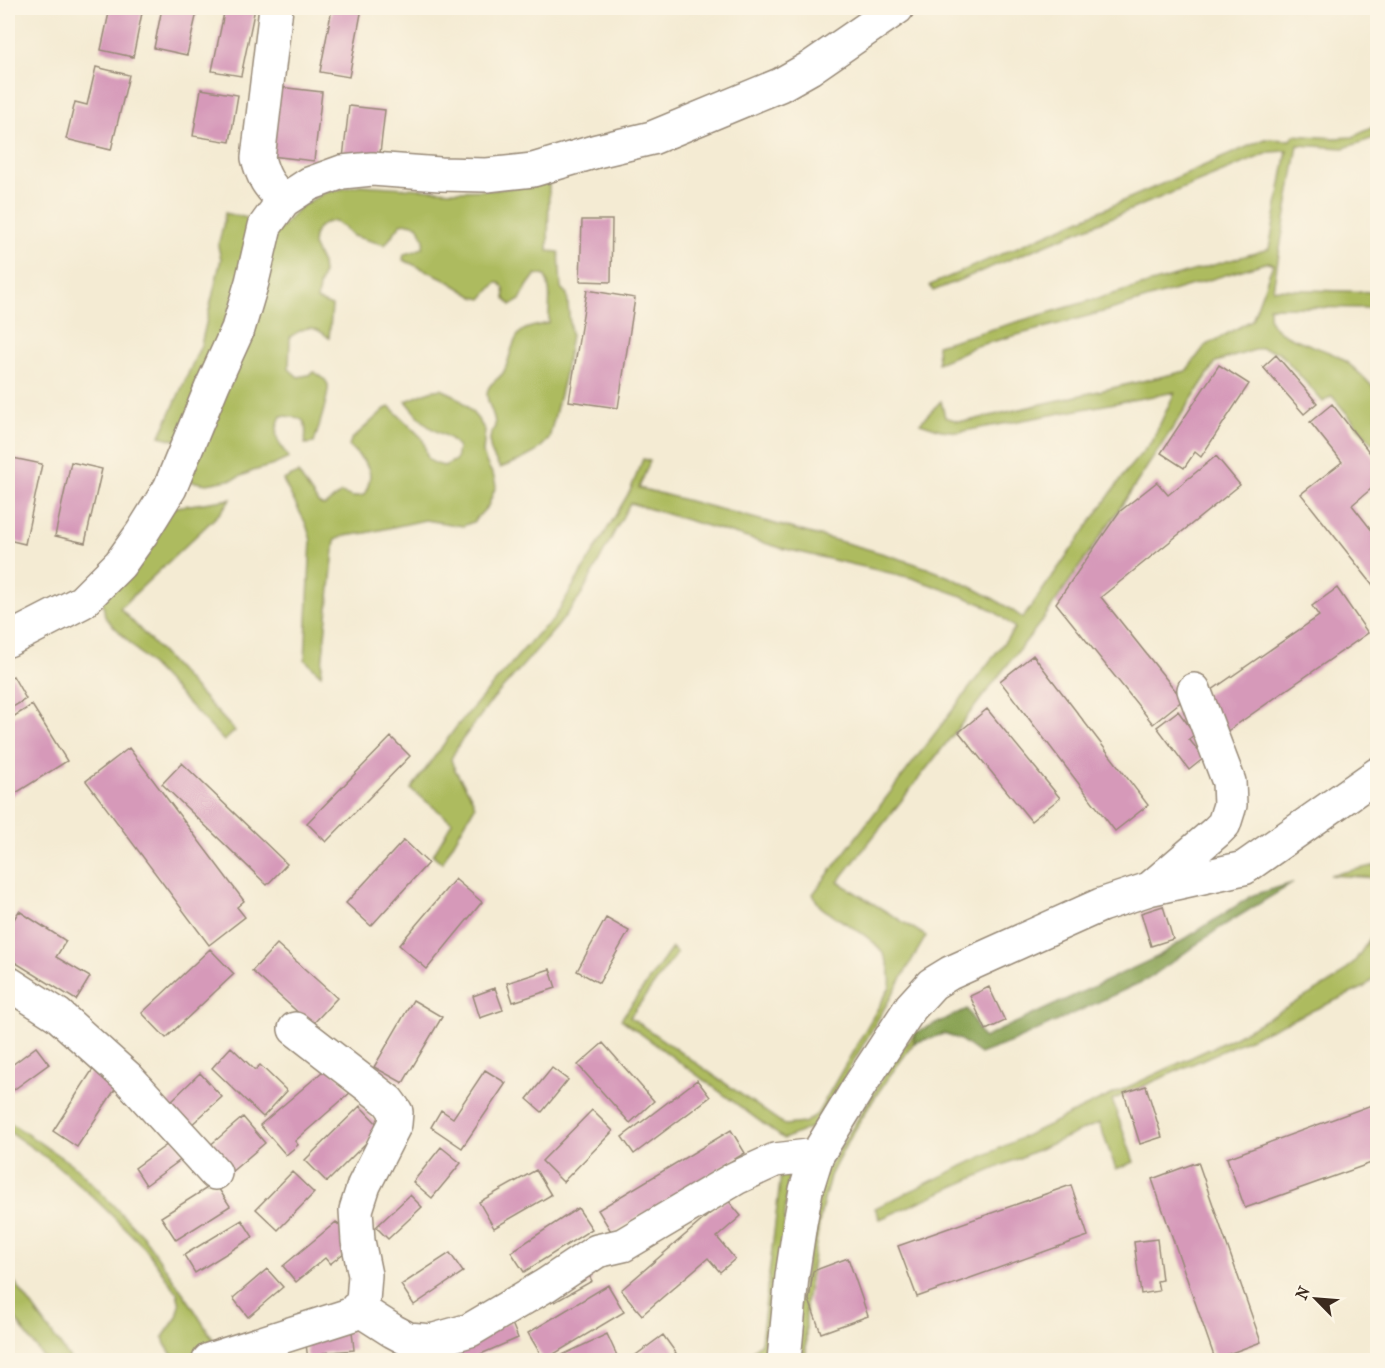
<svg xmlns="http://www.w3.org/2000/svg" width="1385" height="1368" viewBox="0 0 1385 1368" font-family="'IM FELL French Canon',serif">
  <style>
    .green { fill: #adbb5e; stroke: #74723e; stroke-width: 1.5 }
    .forest { fill: #8aa355; stroke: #62663a; stroke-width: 1.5 }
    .building { fill: #d699b9 }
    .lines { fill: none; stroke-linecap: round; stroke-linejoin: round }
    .minor-casing { stroke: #988a78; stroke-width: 36 }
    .minor { stroke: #fff; stroke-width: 33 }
  </style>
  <rect width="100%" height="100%" fill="#fcf5e5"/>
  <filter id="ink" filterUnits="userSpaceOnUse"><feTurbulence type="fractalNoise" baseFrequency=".0167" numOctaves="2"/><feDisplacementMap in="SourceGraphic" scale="12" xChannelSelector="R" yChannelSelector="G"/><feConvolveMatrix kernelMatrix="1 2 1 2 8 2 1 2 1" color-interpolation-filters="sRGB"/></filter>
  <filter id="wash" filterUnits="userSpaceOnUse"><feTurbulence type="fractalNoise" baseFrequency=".008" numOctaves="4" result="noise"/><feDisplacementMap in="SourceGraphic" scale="24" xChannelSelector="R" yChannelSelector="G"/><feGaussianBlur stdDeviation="1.35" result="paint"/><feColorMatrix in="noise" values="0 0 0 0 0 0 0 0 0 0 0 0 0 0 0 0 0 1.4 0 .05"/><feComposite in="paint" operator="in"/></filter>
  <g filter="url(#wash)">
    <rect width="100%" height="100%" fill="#f4ebd3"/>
    <!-- green -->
    <path class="green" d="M 1377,125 L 1377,137 L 1344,148 L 1298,145 L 1273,289 L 1377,292 L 1377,308 L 1269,307 C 1269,311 1269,317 1270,321 C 1276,337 1325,348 1339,357 C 1354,366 1365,379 1377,391 L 1377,441 L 1372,443 L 1332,396 L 1323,402 L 1279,352 L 1261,348 L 1216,362 L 1126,499 L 1044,618 L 838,882 L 926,936 L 817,1125 L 784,1139 L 621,1019 L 672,948 L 677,953 L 630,1017 L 785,1125 L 804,1123 L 817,1114 L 890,987 C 894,947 865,936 836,917 C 831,914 824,910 820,906 C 817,903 815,898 813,894 L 1015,628 L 998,614 L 984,605 L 962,596 L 912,578 L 781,548 L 630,503 L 580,597 L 557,627 L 493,699 L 459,744 L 451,759 C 455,777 471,789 475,806 L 442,863 L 433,855 L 452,822 L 411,789 L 457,726 L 537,634 L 553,620 L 630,491 L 643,459 L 650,461 L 639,488 C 698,503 757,519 816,535 C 888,554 962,573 1023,618 L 1128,469 L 1152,441 L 1175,392 L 959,432 L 941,430 L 920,423 L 941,401 L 945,417 L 958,421 L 968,421 L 1186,371 L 1205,346 L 1252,320 L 1273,264 L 1268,262 L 1110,310 L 973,347 L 957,355 L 938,363 L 937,345 L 1269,249 L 1287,151 L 1271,152 L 933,291 L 930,285 L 1265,139 L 1291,140 L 1294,135 L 1334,138 L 1353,137 Z
      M 549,183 L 548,251 L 559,252 L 561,288 L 567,294 L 571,335 L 564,378 L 549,439 L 536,452 L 521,460 L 500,468 C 493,457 487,448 491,434 C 492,431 494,429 495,426 C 496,415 487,405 487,394 C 487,384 498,380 503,373 C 510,362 511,340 522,331 C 529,326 541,325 549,323 C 548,307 553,292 545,276 L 536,274 L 528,285 L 520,300 L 511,305 L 505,299 L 504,288 L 500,283 L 496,283 L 482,299 L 474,297 L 443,278 L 403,260 L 404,254 L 416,251 L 423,247 L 424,239 L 418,225 L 408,223 L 401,224 L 385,245 L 353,236 L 341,225 L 333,221 L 325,223 L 318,228 L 314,236 L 313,245 L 322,264 L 323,274 L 319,287 L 317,300 L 332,306 L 329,338 C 313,324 306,326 290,337 L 289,369 L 298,377 L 308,375 L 314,372 C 319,375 326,378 328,385 C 330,394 317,432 314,443 L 305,444 C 307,419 306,417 281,416 C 272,436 277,441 289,458 L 274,465 L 253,471 L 234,479 L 207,484 L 189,481 L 268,242 L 300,207 L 324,193 L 360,185 L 452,191 L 494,190 Z
      M 225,213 L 248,218 L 248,244 L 244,272 L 179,441 L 160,436 L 201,345 L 221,259 L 218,246 L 223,226 Z
      M 441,389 L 454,395 L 465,404 L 477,418 L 485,430 L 483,453 L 486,462 L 494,477 L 496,486 L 488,506 L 473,522 L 463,526 L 425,520 L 366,533 L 344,536 L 335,540 L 321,675 L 305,660 L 311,540 L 306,524 L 283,480 L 298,473 L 318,503 L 324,506 L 341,493 L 353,497 L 364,495 C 377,470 367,464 349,446 L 351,440 L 385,409 L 390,407 L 422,438 C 430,455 420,460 444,466 L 456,460 L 458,448 C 448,432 440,436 428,426 C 420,419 413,409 406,401 L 430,391 Z
      M 231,499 L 220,513 L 120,608 L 235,731 L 224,741 L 105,617 L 102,597 L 169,508 Z
      M 1377,865 L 1377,878 L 1330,875 Z
      M 1377,928 L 1377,976 L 1363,988 L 1112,1100 L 1134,1162 L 1116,1169 L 1099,1123 L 880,1219 L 875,1208 L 1096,1102 L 1235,1037 L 1335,980 L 1355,961 Z
      M 915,1033 L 914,1043 L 888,1078 L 868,1108 L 846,1145 L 830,1176 L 821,1213 L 806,1303 L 806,1360 L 797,1360 L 797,1314 L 823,1176 L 894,1059 Z
      M 8,1121 L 77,1168 L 143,1236 L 190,1303 L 218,1347 L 175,1360 L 165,1344 L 163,1337 L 177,1317 L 180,1305 L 177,1293 L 145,1248 L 93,1197 L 54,1163 L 8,1131 Z
      M 789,1170 L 773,1360 L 742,1360 L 761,1343 L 781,1173 Z
      M 8,1273 L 71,1360 L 45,1360 L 8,1309 Z"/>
    <!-- forest -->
    <path class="forest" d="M 1293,883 L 1221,927 L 1148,979 L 1014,1041 L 980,1054 L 959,1039 L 944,1034 L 914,1043 L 915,1033 L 967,1009 L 983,1038 L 1157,957 L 1253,895 Z"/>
    <g id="blocks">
      <!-- building -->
      <path class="building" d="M 110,8 L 143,8 L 133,57 L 101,50 Z
        M 162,8 L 198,8 L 187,55 L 154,48 Z
        M 225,8 L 255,8 L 241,76 L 212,71 Z
        M 332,8 L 362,8 L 349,77 L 320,72 Z
        M 96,67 L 129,75 L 111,150 L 66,139 L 75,102 L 87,105 Z
        M 279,87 L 322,92 L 314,161 L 271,156 Z
        M 201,89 L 238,95 L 230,142 L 193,136 Z
        M 349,106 L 385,110 L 379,162 L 343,158 Z
        M 582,220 L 612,220 L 611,282 L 580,281 Z
        M 587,290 L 635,298 L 618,408 L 569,401 Z
        M 1276,355 L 1317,403 L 1304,414 L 1263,367 Z
        M 1219,365 L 1249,384 L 1201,457 L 1195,452 L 1184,468 L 1161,453 Z
        M 1332,404 L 1377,462 L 1377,484 L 1352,505 L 1377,537 L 1377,590 L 1301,494 L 1342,462 L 1310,422 Z
        M 1216,456 L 1240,485 L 1101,597 L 1183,700 L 1153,724 L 1056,603 L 1119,512 L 1157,482 L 1168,495 Z
        M 8,457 L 42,464 L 25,544 L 8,540 Z
        M 71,462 L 102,469 L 85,543 L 55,536 Z
        M 1337,588 L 1368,633 L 1226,732 L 1202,697 L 1319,616 L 1312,606 Z
        M 1033,655 L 1148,805 L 1115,831 L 1000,681 Z
        M 13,676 L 26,699 L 8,710 L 8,680 Z
        M 32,705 L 67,761 L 8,798 L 8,720 Z
        M 987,709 L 1060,798 L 1031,821 L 959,732 Z
        M 1178,711 L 1195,734 L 1189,739 L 1204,758 L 1189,770 L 1157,727 Z
        M 391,737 L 410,756 L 326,842 L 307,823 Z
        M 129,748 L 244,901 L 237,907 L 245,917 L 209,945 L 86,781 Z
        M 182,763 L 287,864 L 267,885 L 162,784 Z
        M 404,840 L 428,863 L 371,926 L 346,903 Z
        M 455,879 L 482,902 L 427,969 L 399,945 Z
        M 1163,906 L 1173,939 L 1151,946 L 1141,913 Z
        M 19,911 L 66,941 L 56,957 L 90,977 L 76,1000 L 8,958 L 8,926 L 9,927 Z
        M 606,918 L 629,931 L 599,983 L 577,971 Z
        M 277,944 L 337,998 L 312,1025 L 252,971 Z
        M 210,949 L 234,974 L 166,1038 L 142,1013 Z
        M 550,969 L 556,988 L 513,1002 L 507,983 Z
        M 989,987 L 1005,1021 L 986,1030 L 970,996 Z
        M 495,988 L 503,1010 L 480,1018 L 473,996 Z
        M 413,1000 L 442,1017 L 403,1083 L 374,1067 Z
        M 603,1043 L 654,1101 L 630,1123 L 578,1065 Z
        M 36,1047 L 49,1064 L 12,1091 L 8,1084 L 8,1068 Z
        M 231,1047 L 255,1070 L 260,1065 L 287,1091 L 263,1117 L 212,1068 Z
        M 329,1066 L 351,1092 L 295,1141 L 298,1145 L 286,1155 L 260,1125 Z
        M 552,1068 L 568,1080 L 542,1112 L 527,1099 Z
        M 93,1069 L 118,1085 L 77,1147 L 53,1131 Z
        M 485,1070 L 506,1083 L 462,1148 L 431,1127 L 441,1110 L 453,1118 Z
        M 200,1073 L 222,1097 L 189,1127 L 168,1104 Z
        M 697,1080 L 710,1097 L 634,1154 L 622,1137 Z
        M 1146,1086 L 1162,1137 L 1140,1144 L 1124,1093 Z
        M 1377,1103 L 1377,1161 L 1245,1208 L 1227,1158 Z
        M 360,1106 L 381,1128 L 327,1182 L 305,1160 Z
        M 592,1110 L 613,1131 L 563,1182 L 542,1161 Z
        M 243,1117 L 265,1143 L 230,1173 L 208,1147 Z
        M 731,1130 L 745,1153 L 612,1233 L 598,1210 Z
        M 175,1139 L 186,1156 L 146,1185 L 135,1168 Z
        M 441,1147 L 461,1163 L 432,1198 L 413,1182 Z
        M 1198,1162 L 1261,1342 L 1215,1359 L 1152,1179 Z
        M 536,1170 L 551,1195 L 494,1228 L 479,1202 Z
        M 292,1172 L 314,1193 L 278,1230 L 256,1209 Z
        M 215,1183 L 230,1206 L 176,1240 L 161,1217 Z
        M 1071,1185 L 1088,1236 L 917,1297 L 898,1246 Z
        M 410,1195 L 422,1207 L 388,1239 L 376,1227 Z
        M 727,1199 L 741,1216 L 717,1237 L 735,1259 L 720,1272 L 708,1258 L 642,1315 L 621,1290 Z
        M 578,1208 L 592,1229 L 524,1272 L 511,1252 Z
        M 242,1220 L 253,1237 L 195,1273 L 184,1255 Z
        M 336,1222 L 355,1244 L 330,1264 L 325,1258 L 296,1282 L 283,1266 Z
        M 1157,1239 L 1162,1280 L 1157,1281 L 1159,1291 L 1141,1294 L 1134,1242 Z
        M 450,1253 L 463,1272 L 414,1305 L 401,1285 Z
        M 848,1258 L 868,1316 L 821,1333 L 809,1300 L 813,1271 Z
        M 267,1269 L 283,1287 L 248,1317 L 233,1298 Z
        M 586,1270 L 592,1281 L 555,1302 L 549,1291 Z
        M 608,1285 L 624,1312 L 544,1360 L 528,1333 Z
        M 511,1321 L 518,1338 L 467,1360 L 438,1360 L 435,1353 Z
        M 352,1331 L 354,1350 L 323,1353 L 324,1360 L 308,1360 L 305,1336 Z
        M 607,1334 L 619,1360 L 562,1360 L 560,1356 Z
        M 663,1335 L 676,1353 L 666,1360 L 629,1360 Z"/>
    </g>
  </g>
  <g filter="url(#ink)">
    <use href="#blocks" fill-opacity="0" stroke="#988a78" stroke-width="1.5"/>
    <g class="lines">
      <defs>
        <path id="minor" d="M 276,8 L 258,158 C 264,180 268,184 283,201
          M 8,640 L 82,602 L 120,564 L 142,533 L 170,488 L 213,384 L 238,329 L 252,282 L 265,226 L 283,201 L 309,184 L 342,172 L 372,169 L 440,174 L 487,175 L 533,170 L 597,151 L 652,138 L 780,85 L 810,68 L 897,8
          M 1153,886 L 1216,832 L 1224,824 L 1230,805 L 1229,782 L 1194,690
          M 8,983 L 58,1015 L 128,1078 L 215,1173
          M 357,1308 L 393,1331 L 408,1339 L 431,1341 L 470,1330 L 546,1285 L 597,1251 L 623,1245 L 736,1178 L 775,1160 L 817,1155
          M 209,1360 L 353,1314 L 363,1301 L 365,1275 L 358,1241 L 356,1210 L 364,1185 L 395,1124 L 396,1112 L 388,1101 L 295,1029
          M 784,1360 L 792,1276 L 800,1223 L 806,1190 L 817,1155 L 858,1088 L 911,1007 L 932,984 L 950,973 L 1101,905 L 1149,889 L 1244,868 L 1378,774"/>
      </defs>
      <!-- minor casing -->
      <use href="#minor" class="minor-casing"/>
      <!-- minor -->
      <use href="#minor" class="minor"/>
    </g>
  </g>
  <!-- margin -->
  <rect width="1385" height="1368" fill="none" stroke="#fcf5e5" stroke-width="30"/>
  <!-- north arrow -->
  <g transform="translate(1316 1299) rotate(295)" stroke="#fcf5e5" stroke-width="4.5" paint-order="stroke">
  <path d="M0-4.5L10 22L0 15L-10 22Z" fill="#3b2a1e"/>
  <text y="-9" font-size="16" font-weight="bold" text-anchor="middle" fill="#3b2a1e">N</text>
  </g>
</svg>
